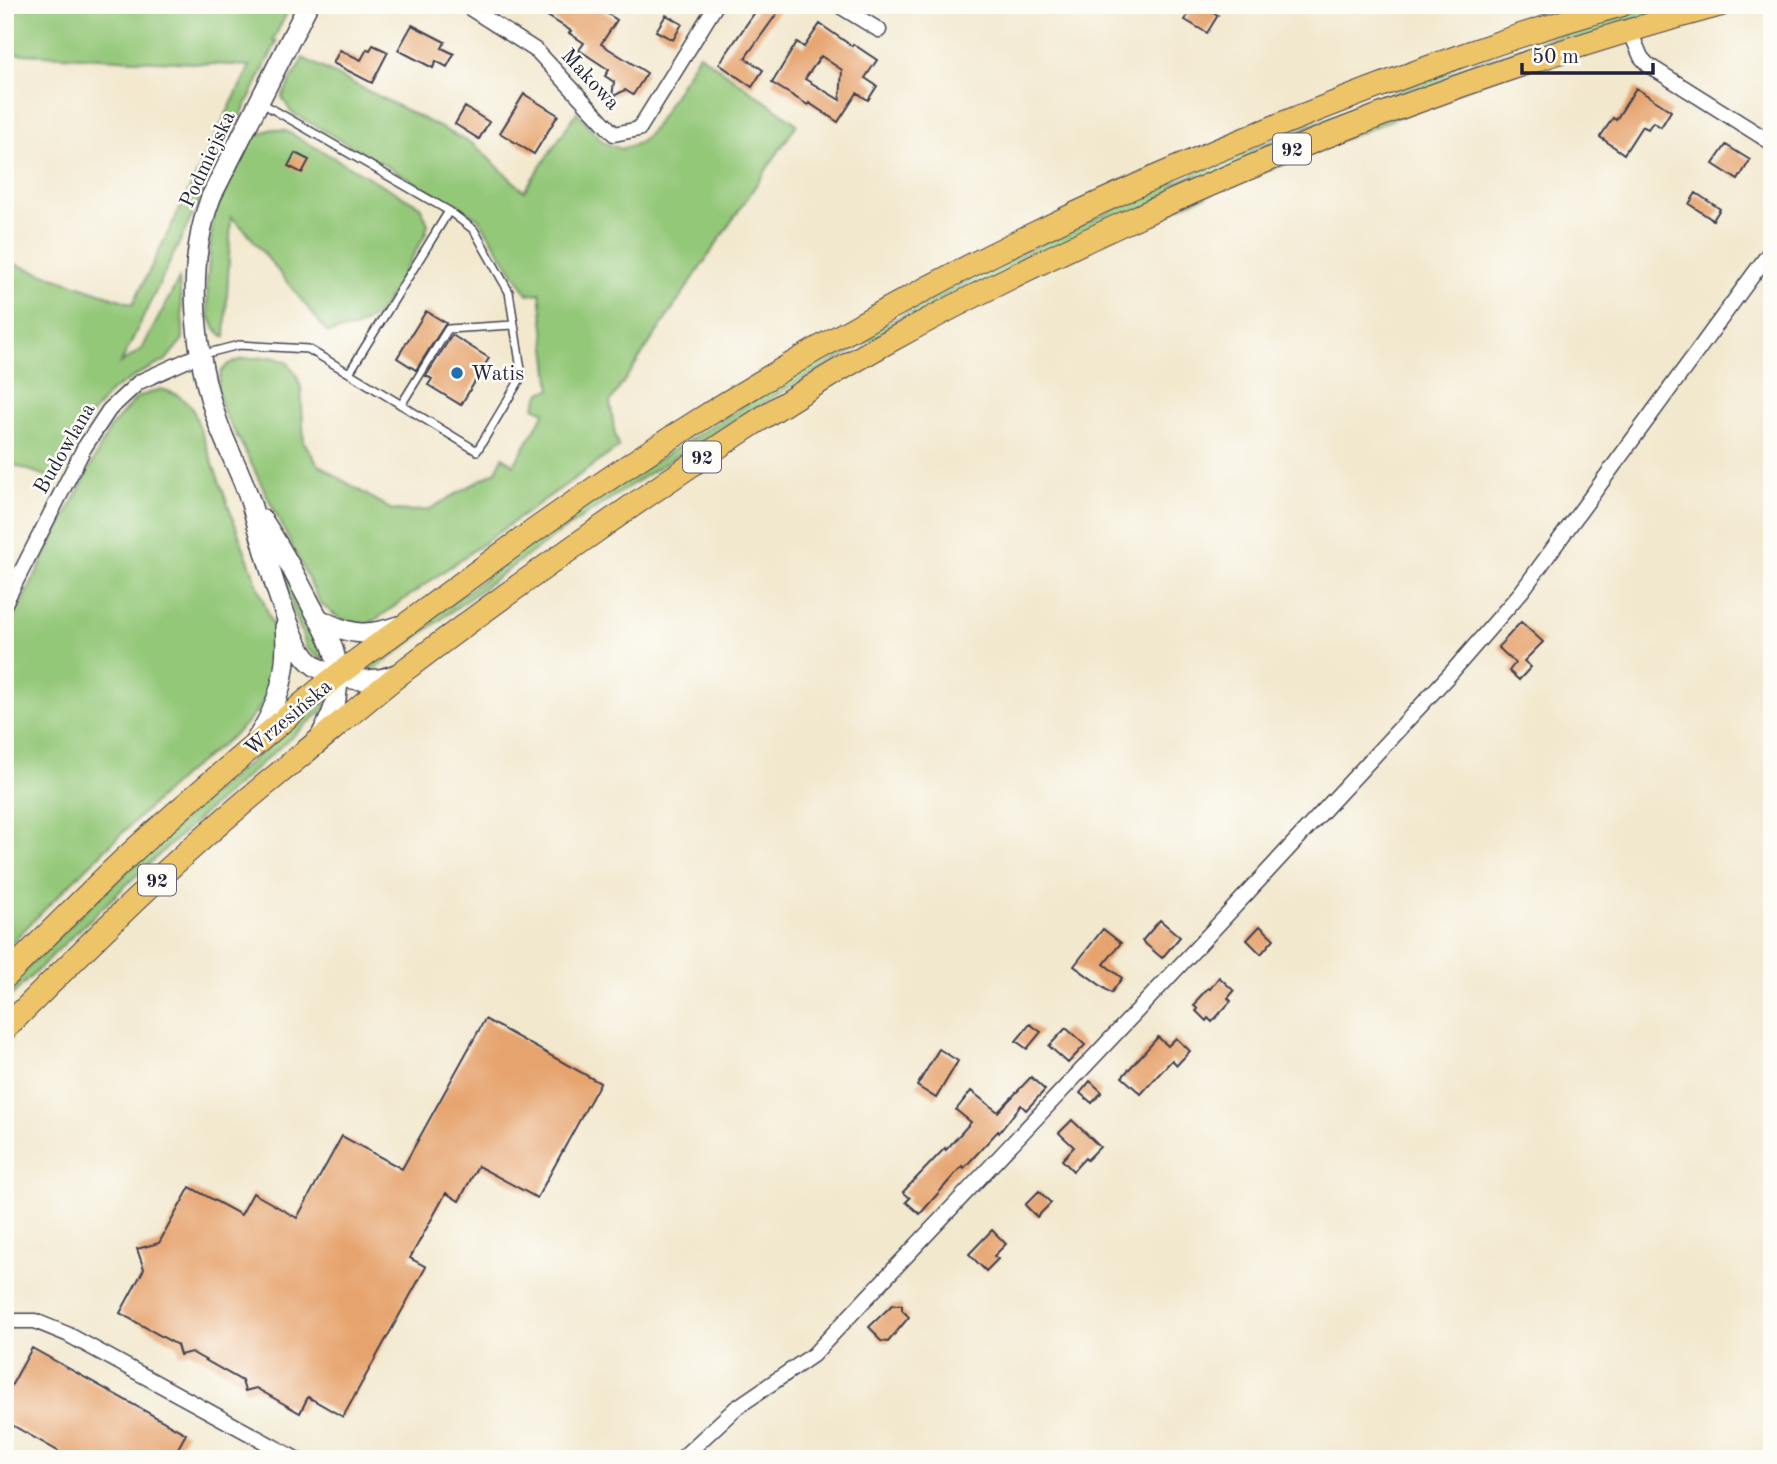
<svg xmlns="http://www.w3.org/2000/svg" width="1777" height="1464" viewBox="0 0 1777 1464" font-family="'Old Standard TT',serif">
  <style>
    .green { fill: #94c879; stroke: #5b755a; stroke-width: 2 }
    .building { fill: #e6a36d; fill-rule: evenodd }
    .lines { fill: none; stroke-linecap: round; stroke-linejoin: round }
    .service-casing { stroke: #414051; stroke-width: 10 }
    .minor-casing { stroke: #414051; stroke-width: 17 }
    .tertiary-casing { stroke: #414051; stroke-width: 22 }
    .primary-casing { stroke: #414051; stroke-width: 25 }
    .service { stroke: #fff; stroke-width: 7 }
    .minor { stroke: #fff; stroke-width: 14 }
    .tertiary { stroke: #fff; stroke-width: 19 }
    .primary { stroke: #eec469; stroke-width: 23 }
    .poi-dot { fill: #1f6fb2; stroke: #fdfcf7; stroke-width: 2.5 }
    .labels { text-anchor: middle; stroke-width: 5; stroke-linejoin: round; paint-order: stroke }
    .shield { fill: #fdfcf7; stroke: #646373; stroke-width: 2 }
    .shield-label { font-size: 19px; font-weight: bold; fill: #22223b }
    .street-label { font-size: 21px; fill: #22223b; stroke: #fdfcf7 }
    .poi-label { font-size: 21px; fill: #22223b; stroke: #fdfcf7; text-anchor: start }
  </style>
  <rect width="100%" height="100%" fill="#fdfcf7"/>
  <filter id="ink" filterUnits="userSpaceOnUse"><feTurbulence type="fractalNoise" baseFrequency=".0143" numOctaves="2"/><feDisplacementMap in="SourceGraphic" scale="14" xChannelSelector="R" yChannelSelector="G"/><feConvolveMatrix kernelMatrix="1 2 1 2 8 2 1 2 1" color-interpolation-filters="sRGB"/></filter>
  <filter id="wash" filterUnits="userSpaceOnUse"><feTurbulence type="fractalNoise" baseFrequency=".00686" numOctaves="4" result="noise"/><feDisplacementMap in="SourceGraphic" scale="28" xChannelSelector="R" yChannelSelector="G"/><feGaussianBlur stdDeviation="1.57" result="paint"/><feColorMatrix in="noise" values="0 0 0 0 0 0 0 0 0 0 0 0 0 0 0 0 0 1.4 0 .05"/><feComposite in="paint" operator="in"/></filter>
  <g filter="url(#wash)">
    <rect width="100%" height="100%" fill="#f2e8ce"/>
    <!-- green -->
    <path class="green" d="M 5,5 L 291,5 L 273,40 L 277,41 L 121,363 L 142,349 L 179,279 L 183,328 L 183,339 L 165,361 L 142,372 L 111,391 L 85,422 L 55,479 L 5,462 L 5,261 L 133,304 L 250,66 L 5,53 Z
      M 1658,5 L 1684,5 L 1636,19 L 911,318 C 801,379 693,443 589,513 C 517,561 448,614 379,666 L 372,670 L 365,668 C 416,630 467,591 518,554 C 574,514 632,476 689,440 C 886,315 1096,211 1311,125 C 1348,111 1384,95 1421,82 C 1499,53 1578,28 1658,5 Z
      M 699,54 L 797,124 L 610,402 L 615,435 L 619,447 L 368,625 C 346,625 336,617 320,603 L 243,447 L 224,413 L 217,388 L 221,372 L 228,364 L 242,359 L 272,357 L 287,362 L 296,374 L 301,388 L 304,442 L 317,463 L 339,478 L 392,510 L 410,511 L 428,510 L 496,471 L 503,457 L 514,465 L 545,412 L 534,407 L 541,392 L 551,390 L 540,293 L 528,295 L 478,218 L 291,112 L 282,97 L 303,58 L 473,144 L 524,191 L 577,112 L 604,143 L 621,149 L 639,143 L 654,128 Z
      M 272,129 L 286,131 L 420,206 L 428,224 L 425,235 L 380,313 L 357,327 L 328,333 L 245,230 L 231,217 L 225,337 L 215,329 L 208,313 L 207,282 L 213,215 L 252,137 Z
      M 161,389 L 176,394 L 192,407 L 274,630 C 277,661 278,673 263,702 C 248,729 209,753 185,774 C 123,830 64,890 5,949 L 5,635 L 110,428 L 137,397 Z
      M 271,545 L 325,655 L 322,660 L 307,649 Z
      M 328,696 L 326,708 C 215,801 108,899 5,1002 L 5,991 L 91,904 L 215,791 Z"/>
    <g id="blocks">
      <!-- building -->
      <path class="building" d="M 530,5 L 594,5 L 617,20 L 601,44 L 647,73 L 633,95 L 625,90 L 612,97 L 614,82 L 605,76 L 609,70 L 579,50 L 584,43 L 569,33 L 571,31 Z
        M 760,5 L 783,5 L 745,58 L 763,70 L 752,87 L 719,64 Z
        M 1194,5 L 1200,5 L 1218,15 L 1207,33 L 1185,20 Z
        M 666,15 L 682,24 L 673,40 L 656,31 Z
        M 820,24 L 852,46 L 853,44 L 877,60 L 865,78 L 877,86 L 868,100 L 857,93 L 838,122 L 809,103 L 808,105 L 772,83 L 797,42 L 804,47 ZM 821,56 L 842,70 L 840,100 L 805,79 Z
        M 412,25 L 445,42 L 442,48 L 454,54 L 447,67 L 436,61 L 433,68 L 398,50 Z
        M 373,45 L 388,52 L 372,83 L 333,63 L 340,50 L 361,60 L 367,49 L 370,50 Z
        M 1636,88 L 1671,111 L 1661,127 L 1653,122 L 1648,129 L 1642,126 L 1624,154 L 1600,137 L 1613,118 L 1616,120 Z
        M 524,94 L 558,115 L 534,154 L 500,133 Z
        M 465,107 L 489,122 L 479,139 L 455,124 Z
        M 1726,145 L 1750,160 L 1738,180 L 1713,164 Z
        M 295,153 L 309,160 L 302,173 L 288,166 Z
        M 1696,193 L 1720,209 L 1713,220 L 1689,204 Z
        M 426,311 L 446,323 L 416,370 L 397,358 Z
        M 452,335 L 489,358 L 461,405 L 428,385 L 432,379 L 426,376 Z
        M 1521,622 L 1543,642 L 1524,661 L 1531,667 L 1519,680 L 1509,671 L 1515,663 L 1498,647 Z
        M 1160,920 L 1180,937 L 1162,958 L 1142,941 Z
        M 1260,926 L 1274,939 L 1261,954 L 1247,940 Z
        M 1103,929 L 1121,943 L 1104,964 L 1122,978 L 1111,993 L 1074,966 Z
        M 1219,977 L 1234,991 L 1228,998 L 1231,1001 L 1212,1022 L 1208,1018 L 1206,1021 L 1196,1011 L 1198,1009 L 1194,1006 L 1197,1003 L 1196,1001 L 1208,988 L 1210,989 Z
        M 485,1019 L 600,1083 L 537,1198 L 478,1166 L 459,1201 L 446,1193 L 410,1258 L 426,1267 L 343,1417 L 308,1397 L 300,1413 L 256,1388 L 245,1391 L 242,1381 L 191,1352 L 180,1355 L 177,1345 L 120,1313 L 144,1269 L 137,1249 L 159,1243 L 190,1187 L 241,1215 L 253,1193 L 297,1218 L 342,1136 L 402,1169 Z
        M 1030,1024 L 1041,1032 L 1027,1049 L 1016,1041 Z
        M 1066,1028 L 1085,1045 L 1068,1063 L 1049,1046 Z
        M 1158,1037 L 1168,1046 L 1176,1038 L 1190,1051 L 1177,1065 L 1172,1060 L 1141,1094 L 1122,1077 Z
        M 939,1049 L 958,1061 L 936,1098 L 917,1086 Z
        M 1031,1077 L 1045,1090 L 1026,1110 L 1021,1105 L 999,1133 L 998,1131 L 964,1168 L 962,1166 L 920,1214 L 906,1202 L 910,1198 L 903,1192 L 945,1148 L 946,1150 L 971,1122 L 956,1110 L 971,1091 L 998,1112 Z
        M 1090,1081 L 1102,1092 L 1092,1103 L 1080,1093 Z
        M 1072,1120 L 1100,1147 L 1087,1160 L 1085,1158 L 1073,1171 L 1062,1160 L 1074,1147 L 1059,1133 Z
        M 1039,1191 L 1051,1203 L 1037,1217 L 1025,1205 Z
        M 992,1230 L 1006,1244 L 994,1256 L 998,1259 L 986,1271 L 969,1254 Z
        M 892,1305 L 902,1305 L 902,1310 L 909,1317 L 888,1342 L 881,1341 L 877,1337 L 876,1334 L 869,1327 Z
        M 32,1348 L 186,1434 L 172,1459 L 72,1459 L 5,1421 L 5,1397 Z"/>
    </g>
  </g>
  <g filter="url(#ink)">
    <use href="#blocks" fill-opacity="0" stroke="#414051" stroke-width="2"/>
    <g class="lines">
      <defs>
        <path id="service" d="M 204,354 L 239,345 L 308,349 L 349,373 L 449,211 L 260,102
          M 349,373 L 477,451 L 522,376 L 509,292 L 474,230 L 449,211
          M 401,405 L 448,329 L 513,325"/>
        <path id="minor" d="M 465,5 L 537,51 L 614,134 L 639,129 L 716,5
          M 838,5 L 879,30
          M 1543,5 L 1543,6
          M 1630,31 L 1641,57 L 1648,65 L 1772,143
          M 5,603 L 84,448 L 109,410 L 139,382 L 201,354
          M 5,1321 L 35,1321 L 67,1334 L 296,1459
          M 681,1459 L 736,1408 L 813,1355 L 1201,943 L 1451,673 L 1522,591 L 1772,249"/>
        <path id="tertiary" d="M 308,5 L 211,197 C 185,265 194,355 218,423 C 228,451 244,478 252,507 C 265,550 275,592 293,634 C 297,643 301,654 309,661 C 325,677 357,682 379,679 C 386,678 393,675 399,673
          M 262,519 C 280,546 295,574 310,603 C 319,620 331,638 335,656 C 339,669 338,686 336,699 C 334,713 326,726 319,739
          M 319,619 C 349,635 367,637 398,626
          M 255,741 C 279,707 289,667 285,627"/>
        <path id="primary" d="M 5,977 C 41,941 77,905 114,869 C 162,823 214,780 265,736 C 289,716 313,694 338,675 C 366,653 395,633 423,612 C 505,551 587,491 674,436 C 872,309 1085,201 1304,115 C 1408,74 1513,35 1621,5
          M 5,1029 C 81,952 158,875 241,805 C 269,781 298,758 327,734 C 353,712 379,690 406,669 C 470,620 536,573 603,526 C 695,462 786,399 884,344 C 961,301 1040,262 1120,225 C 1314,135 1514,60 1720,5"/>
      </defs>
      <!-- service casing -->
      <use href="#service" class="service-casing"/>
      <!-- minor casing -->
      <use href="#minor" class="minor-casing"/>
      <!-- tertiary casing -->
      <use href="#tertiary" class="tertiary-casing"/>
      <!-- primary casing -->
      <use href="#primary" class="primary-casing"/>
      <!-- service -->
      <use href="#service" class="service"/>
      <!-- minor -->
      <use href="#minor" class="minor"/>
      <!-- tertiary -->
      <use href="#tertiary" class="tertiary"/>
      <!-- primary -->
      <use href="#primary" class="primary"/>
    </g>
  </g>
  <!-- markers -->
  <circle class="poi-dot" cx="457" cy="373" r="7"/>
  <g class="labels">
    <!-- shield labels -->
    <g class="shield">
      <rect x="1273" y="133.5" width="38" height="31" rx="5"/>
      <rect x="683" y="441.5" width="38" height="31" rx="5"/>
      <rect x="138" y="864.5" width="38" height="31" rx="5"/>
    </g>
    <g class="shield-label">
      <text x="1292" y="156">92</text>
      <text x="702" y="464">92</text>
      <text x="157" y="887">92</text>
    </g>
    <!-- street labels -->
    <g class="street-label">
      <text transform="translate(591 79) rotate(47)" y="7">Makowa</text>
      <text transform="translate(207 159) rotate(-65)" y="7">Podmiejska</text>
      <text transform="translate(64 448) rotate(-60)" y="7">Budowlana</text>
      <text transform="translate(288 717) rotate(-40)" y="7">Wrzesińska</text>
    </g>
    <!-- poi labels -->
    <g class="poi-label">
      <text x="471" y="380">Watis</text>
    </g>
  </g>
  <!-- margin -->
  <rect width="1777" height="1464" fill="none" stroke="#fdfcf7" stroke-width="28"/>
  <!-- scale -->
  <path d="M1522 63v10h131v-10" fill="none" stroke="#22223b" stroke-width="3.5"/>
  <text x="1532" y="63" font-size="21" fill="#22223b" stroke="#fdfcf7" stroke-width="5" paint-order="stroke">50 m</text>
</svg>
